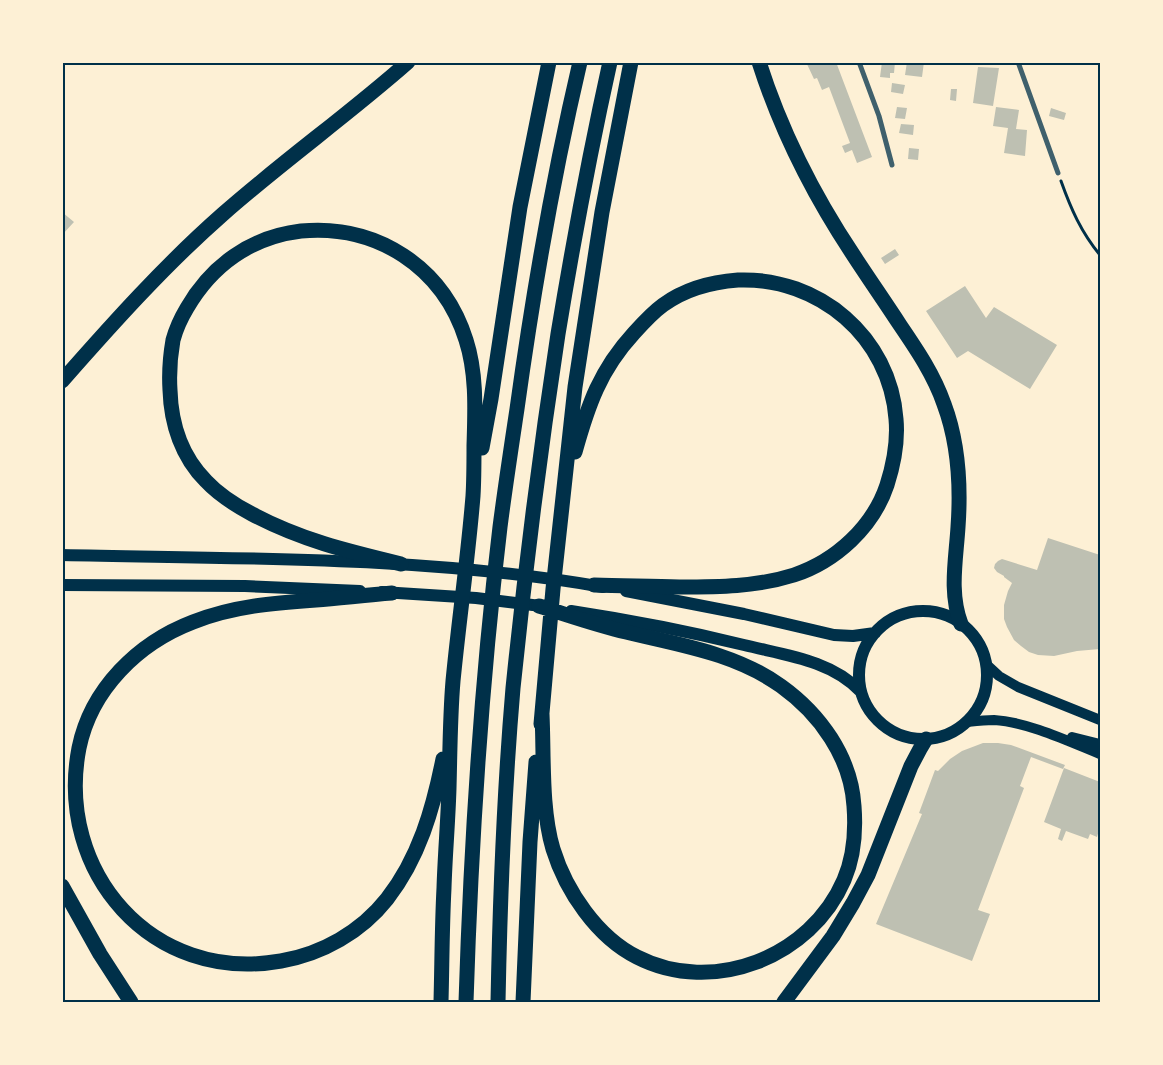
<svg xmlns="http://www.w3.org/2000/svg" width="1163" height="1065" viewBox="0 0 1163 1065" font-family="'Source Serif 4',serif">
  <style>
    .building { fill: #bec0b2 }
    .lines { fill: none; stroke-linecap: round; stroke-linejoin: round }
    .path { stroke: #003049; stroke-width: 3 }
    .minor { stroke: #3f606c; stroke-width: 5 }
    .secondary { stroke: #003049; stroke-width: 10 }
    .primary { stroke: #003049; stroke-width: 12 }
    .motorway { stroke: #003049; stroke-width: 15 }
    .neatline { fill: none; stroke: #003049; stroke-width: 2 }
  </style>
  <rect width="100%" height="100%" fill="#fdf0d5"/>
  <!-- building -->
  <path class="building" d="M 806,62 L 836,62 L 872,157 L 857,163 L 852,150 L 845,153 L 842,146 L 850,143 L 829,87 L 822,90 L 817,78 L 814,79 Z
    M 882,62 L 895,62 L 894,73 L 890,73 L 890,78 L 880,77 Z
    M 907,62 L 924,62 L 922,77 L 905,75 Z
    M 978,67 L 999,68 L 993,106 L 973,103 Z
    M 892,83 L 905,85 L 903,94 L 891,92 Z
    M 951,89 L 957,89 L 956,101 L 950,100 Z
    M 897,107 L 907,108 L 905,119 L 895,118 Z
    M 996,107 L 1019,110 L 1016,129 L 1027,130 L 1025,156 L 1004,153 L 1008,128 L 993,126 Z
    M 1051,108 L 1066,113 L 1064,120 L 1049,116 Z
    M 901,124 L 914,125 L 913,135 L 899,133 Z
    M 909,148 L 919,149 L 918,160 L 908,159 Z
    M 62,212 L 74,222 L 62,235 Z
    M 895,249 L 899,255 L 885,264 L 881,258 Z
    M 965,286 L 986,318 L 994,307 L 1057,345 L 1030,389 L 968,351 L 957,358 L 926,311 Z
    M 1048,538 L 1100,555 L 1100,649 L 1077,651 L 1054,656 L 1038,655 L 1029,652 L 1021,646 L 1014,640 L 1007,627 L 1004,619 L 1004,605 L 1008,591 L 1012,583 L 1004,577 L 1004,576 L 997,572 L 994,568 L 995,564 L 998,561 L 1002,559 L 1037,570 Z
    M 983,743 L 998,743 L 1011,745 L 1065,765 L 1063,769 L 1031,757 L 1020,786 L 1024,788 L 978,910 L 990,914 L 972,961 L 876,924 L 922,814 L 919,813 L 935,770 L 938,771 L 950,759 L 962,751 Z
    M 1064,768 L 1100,782 L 1100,827 L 1097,837 L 1090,834 L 1088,839 L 1066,831 L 1062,841 L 1058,839 L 1061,829 L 1044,822 Z"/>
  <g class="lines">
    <!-- path -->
    <path class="path" d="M 1061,181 C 1071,209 1081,232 1100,255"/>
    <!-- minor -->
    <path class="minor" d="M 859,62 L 879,116 L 892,165
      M 1018,62 L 1058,173"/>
    <!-- secondary -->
    <path class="secondary" d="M 986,664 L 999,676 L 1018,687 L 1100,720
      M 967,722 C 976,721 984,720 994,720 C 1028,722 1068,741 1100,754
      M 1072,737 L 1100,744"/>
    <!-- primary -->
    <path class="primary" d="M 62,555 C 243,559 424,556 603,587
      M 62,585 L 245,586 L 360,591
      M 626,591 L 744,614 L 834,635 L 853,636 L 875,633
      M 382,592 L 476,598 L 549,607
      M859 675a64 64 0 1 1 128 0a64 64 0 1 1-128 0Z
      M 571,611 C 630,620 687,631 744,645 C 784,655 831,660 860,691"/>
    <!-- motorway -->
    <path class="motorway" d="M 759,62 C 781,131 814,196 854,256 C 869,279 885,302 900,325 C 917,350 934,375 944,404 C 959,444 961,485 958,527 C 956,560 949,592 961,624
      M 62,381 C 113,323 165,265 223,214 C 283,161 348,115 408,62
      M 482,448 L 491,399 L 520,207 L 549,62
      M 575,452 C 588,405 600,370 634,333 C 643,323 652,313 663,305 C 685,289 711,282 738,280 C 819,277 890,337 896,419 C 898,441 894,463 887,485 C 873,527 836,561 794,575 C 756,587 718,587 679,587 C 651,586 622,586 594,585
      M 401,564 C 347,551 301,540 252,514 C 235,505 219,495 206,481 C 182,457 171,424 170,390 C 169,374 170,357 173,340 C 176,329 181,318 187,308 C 212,265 251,237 301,231 C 377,224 443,267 466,340 C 477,374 475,411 474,446 C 474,463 474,480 473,496 C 468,558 459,619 453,681 C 450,717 450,752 449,788 C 448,822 445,855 444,888 C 442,926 442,964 441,1002
      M 392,593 C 366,595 341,598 316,600 C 274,603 233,606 193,622 C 138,643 91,689 79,748 C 55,872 152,984 281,961 C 322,954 361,932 387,899 C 419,858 433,809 443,759
      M 539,606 C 568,615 596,625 626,632 C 679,645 735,653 781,686 C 820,714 851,757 854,806 C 856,832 854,857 844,880 C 811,957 713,996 637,957 C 597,937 566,891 553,849 C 541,809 544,756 542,714
      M 541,724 L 553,589 L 575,387 L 602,212 L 631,62
      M 62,886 L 100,954 L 131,1002
      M 466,1002 C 471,844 481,685 500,527 C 505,488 511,449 517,409 C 533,293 553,177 580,62
      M 498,1002 C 500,898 504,793 513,688 C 525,570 540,452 558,334 C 573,243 590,152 610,62
      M 523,1002 L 530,842 L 536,762
      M 784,1002 L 833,936 L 853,903 L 868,875 L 911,766 L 920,749 L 926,739"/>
  </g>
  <!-- border -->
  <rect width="1163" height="1065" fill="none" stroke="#fdf0d5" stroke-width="128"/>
  <rect x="64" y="64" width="1035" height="937" class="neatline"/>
</svg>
